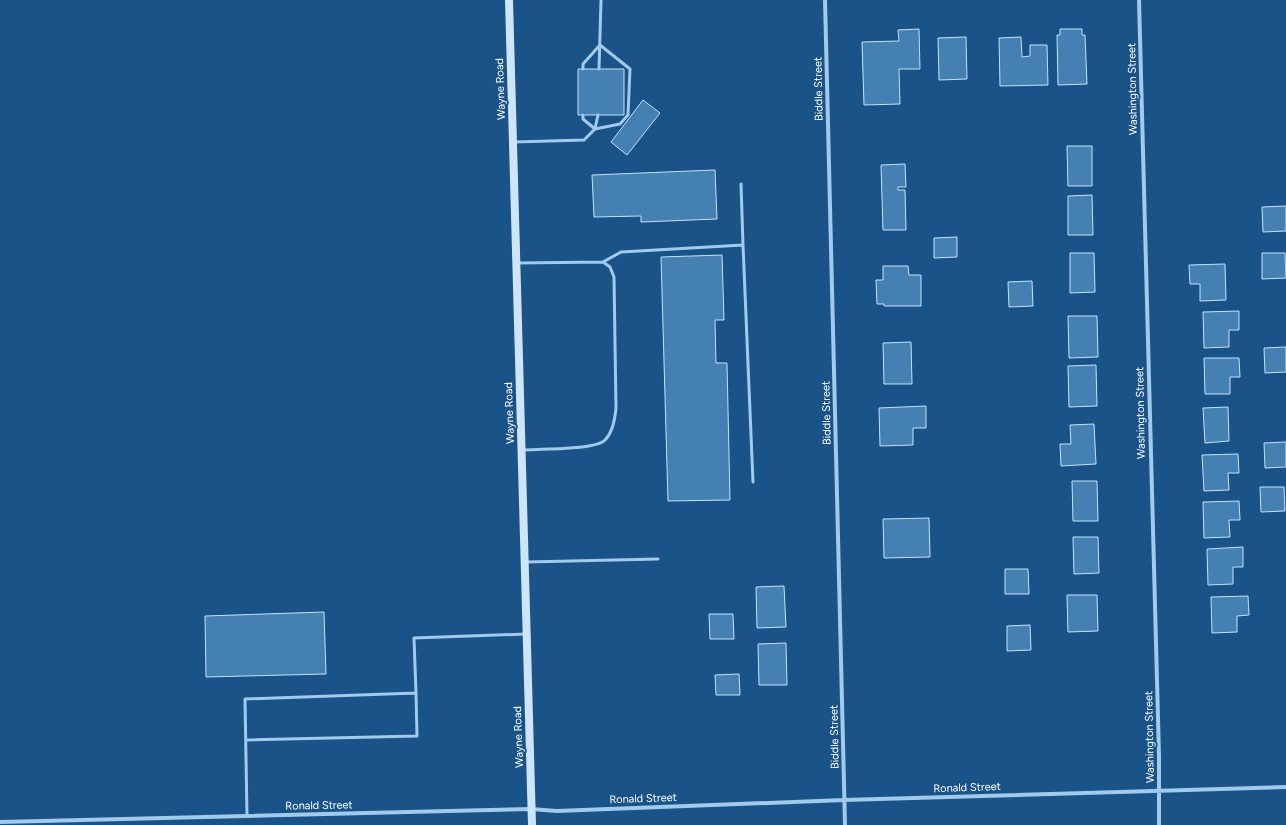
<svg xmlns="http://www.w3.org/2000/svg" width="1286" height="825" viewBox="0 0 1286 825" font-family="Figtree,sans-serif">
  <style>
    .building { fill: #4580b3; stroke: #c6e2fa }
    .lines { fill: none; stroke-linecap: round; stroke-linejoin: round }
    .lane { stroke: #a1caed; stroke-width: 3 }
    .street { stroke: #a1caed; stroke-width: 4 }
    .secondary { stroke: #cde4f9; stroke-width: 8 }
    .labels { text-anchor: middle; stroke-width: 4; stroke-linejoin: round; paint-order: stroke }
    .street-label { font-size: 11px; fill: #fff; stroke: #195388 }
  </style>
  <rect width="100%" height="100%" fill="#195388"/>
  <!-- building -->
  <path class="building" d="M 919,29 L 920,69 L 899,69 L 900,104 L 864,105 L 862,42 L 899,41 L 898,30 Z
    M 1060,29 L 1082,29 L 1082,35 L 1085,35 L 1087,84 L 1058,85 L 1057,35 L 1060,35 Z
    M 966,37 L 967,79 L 939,80 L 938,38 Z
    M 1021,37 L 1022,57 L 1030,56 L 1030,45 L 1047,45 L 1048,85 L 1000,86 L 999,38 Z
    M 578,69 L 624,69 L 624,115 L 578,115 Z
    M 643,100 L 660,113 L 627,155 L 611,142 Z
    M 1067,146 L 1092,146 L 1092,186 L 1068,186 Z
    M 905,164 L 906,187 L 898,187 L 898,190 L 905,190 L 906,230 L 883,230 L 881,165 Z
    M 715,170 L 717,219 L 641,222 L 641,216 L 594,217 L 592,175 Z
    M 1092,195 L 1093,235 L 1068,235 L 1068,196 Z
    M 1286,206 L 1286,231 L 1263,232 L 1262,207 Z
    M 957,237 L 957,257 L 934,258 L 934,238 Z
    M 1070,253 L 1094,253 L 1095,292 L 1070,293 Z
    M 1262,253 L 1285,253 L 1286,278 L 1262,279 Z
    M 722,255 L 724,320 L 715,320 L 716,363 L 727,363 L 730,500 L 668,501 L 661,257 Z
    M 1225,264 L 1226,300 L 1200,301 L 1200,284 L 1190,284 L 1189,265 Z
    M 883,266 L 908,266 L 909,275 L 921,275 L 921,306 L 884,306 L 884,304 L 877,304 L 876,280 L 883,280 Z
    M 1032,281 L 1033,306 L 1009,307 L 1008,282 Z
    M 1239,311 L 1239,330 L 1229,330 L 1229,347 L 1204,348 L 1203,312 Z
    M 1068,316 L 1097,316 L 1098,357 L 1069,358 Z
    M 911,342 L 912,384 L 884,384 L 883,343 Z
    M 1286,347 L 1286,372 L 1265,373 L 1264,348 Z
    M 1204,358 L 1239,358 L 1240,377 L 1230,377 L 1230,394 L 1205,394 Z
    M 1096,365 L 1097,406 L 1069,407 L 1068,366 Z
    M 926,406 L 926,428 L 913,428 L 913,445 L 880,446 L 879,408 Z
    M 1228,407 L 1229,441 L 1205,443 L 1203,408 Z
    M 1094,424 L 1096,464 L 1061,466 L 1060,444 L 1071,444 L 1070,425 Z
    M 1286,442 L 1286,467 L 1265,468 L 1264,443 Z
    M 1238,454 L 1239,473 L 1228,473 L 1229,490 L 1204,491 L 1202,455 Z
    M 1072,481 L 1097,481 L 1098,521 L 1073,521 Z
    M 1260,487 L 1284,487 L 1285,511 L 1261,512 Z
    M 1239,501 L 1240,520 L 1229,520 L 1230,537 L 1204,538 L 1203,502 Z
    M 929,518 L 930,557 L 884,558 L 883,519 Z
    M 1073,537 L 1098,537 L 1099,573 L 1074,574 Z
    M 1243,547 L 1243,567 L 1233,567 L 1233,584 L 1208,585 L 1207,549 Z
    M 1005,569 L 1028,569 L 1029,594 L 1005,594 Z
    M 784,586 L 786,627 L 757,628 L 756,587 Z
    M 1067,595 L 1097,595 L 1098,631 L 1068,632 Z
    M 1248,596 L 1249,615 L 1237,616 L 1237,632 L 1212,633 L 1211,597 Z
    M 324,612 L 326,674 L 206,677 L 205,616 Z
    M 709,614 L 733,614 L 734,639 L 710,639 Z
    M 1030,625 L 1031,650 L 1007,651 L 1007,626 Z
    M 786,643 L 787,685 L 759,685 L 758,644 Z
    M 739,674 L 740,695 L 716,695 L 715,675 Z"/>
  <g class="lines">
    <!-- lane -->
    <path class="lane" d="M 599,69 L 601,0
      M 583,115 L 583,119 L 595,129 L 620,124 L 628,115 L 630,69 L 600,45 L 583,64 L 583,69
      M 514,142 L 584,140 L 595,129 L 598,115
      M 743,245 L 753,482
      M 603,262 L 621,252 L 743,245 L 741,184
      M 518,263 L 603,262 L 610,267 L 614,277 L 616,408 C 615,419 613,432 605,440 C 596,450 539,449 523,450
      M 526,562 L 658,559
      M 246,740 L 417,736 L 416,693
      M 247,816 L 245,699 L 416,693 L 414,638 L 526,634"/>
    <!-- street -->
    <path class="street" d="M 825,0 L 845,825
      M 1139,0 L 1159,756 L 1159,825
      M 0,822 L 531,809 L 557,811 L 844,800 L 1286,787"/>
    <!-- secondary -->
    <path class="secondary" d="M 509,0 L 532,825"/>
  </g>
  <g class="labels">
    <!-- street labels -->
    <g class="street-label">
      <text transform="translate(500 89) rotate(-92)" y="4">Wayne Road</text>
      <text transform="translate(818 89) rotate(-91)" y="4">Biddle Street</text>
      <text transform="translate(1132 89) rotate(-91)" y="4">Washington Street</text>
      <text transform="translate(509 413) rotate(-92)" y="4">Wayne Road</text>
      <text transform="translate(826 413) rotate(-91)" y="4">Biddle Street</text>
      <text transform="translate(1140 413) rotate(-91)" y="4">Washington Street</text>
      <text transform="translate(518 737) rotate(-92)" y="4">Wayne Road</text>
      <text transform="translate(834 737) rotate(-91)" y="4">Biddle Street</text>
      <text transform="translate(1149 737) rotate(-91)" y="4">Washington Street</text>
      <text transform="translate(967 787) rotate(-2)" y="4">Ronald Street</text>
      <text transform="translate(643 798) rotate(-2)" y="4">Ronald Street</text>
      <text transform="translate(319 805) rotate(-1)" y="4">Ronald Street</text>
    </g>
  </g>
</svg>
